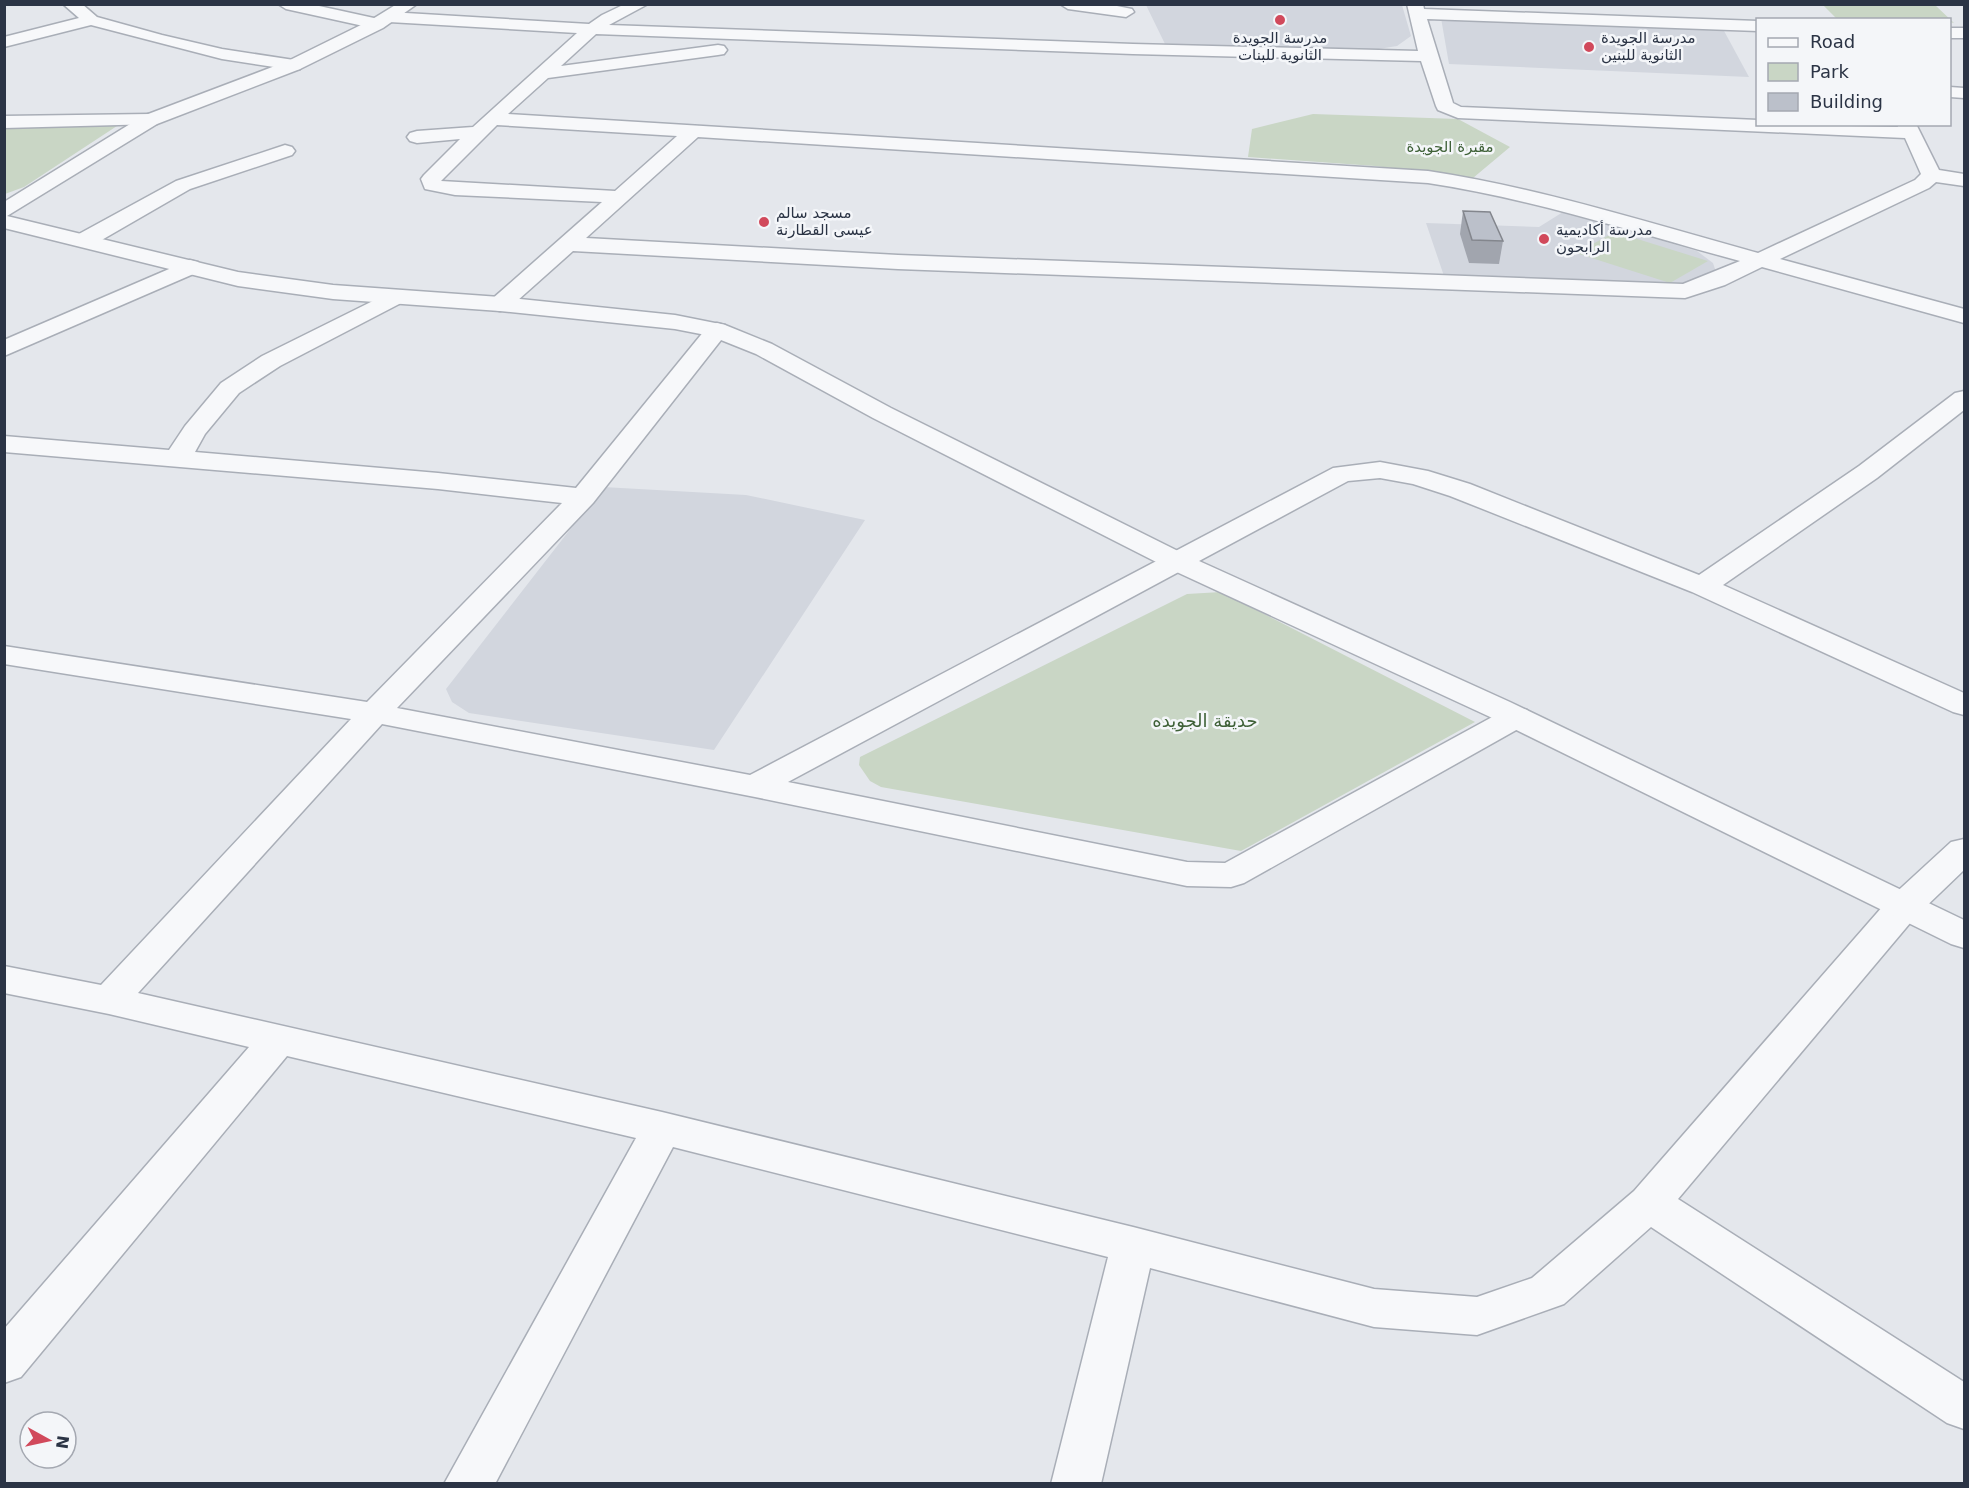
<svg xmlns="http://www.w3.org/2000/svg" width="1969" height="1488" viewBox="0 0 1969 1488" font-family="'DejaVu Sans',Vazirmatn,sans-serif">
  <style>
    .built { fill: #d2d6de }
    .green { fill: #c9d6c5 }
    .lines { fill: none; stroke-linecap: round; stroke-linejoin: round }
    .minor-casing { stroke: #a9aeb7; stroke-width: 3 }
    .tertiary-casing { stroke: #a9aeb7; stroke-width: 3 }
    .minor { fill: #f7f8fa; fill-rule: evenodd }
    .tertiary { fill: #f7f8fa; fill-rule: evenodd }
    .wall { fill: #a1a5ae }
    .building { fill: #bbc0ca; stroke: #83868d; stroke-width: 1.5 }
    .poi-dot { fill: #d1495b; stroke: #f4f6f9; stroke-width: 2 }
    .labels { text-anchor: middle; stroke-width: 5; stroke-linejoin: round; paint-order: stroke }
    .far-poi-label { font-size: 15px; fill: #2b3445; stroke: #f4f6f9; text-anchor: start }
    .far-park-label { font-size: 15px; fill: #3f6138; stroke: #f4f6f9 }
    .park-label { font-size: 18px; fill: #3f6138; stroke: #f4f6f9 }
  </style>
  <rect width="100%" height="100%" fill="#e4e7ec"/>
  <!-- built -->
  <path class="built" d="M 1146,5 L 1402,5 L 1411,36 L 1397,46 L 1366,51 L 1165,44 Z
    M 1441,18 L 1723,29 L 1749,77 L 1449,64 Z
    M 1563,212 L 1697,251 L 1713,263 L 1715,269 L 1714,275 L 1696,285 L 1444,276 L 1426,223 L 1539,227 Z
    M 603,487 L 746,495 L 865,520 L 714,750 L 469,713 L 452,702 L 446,689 Z"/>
  <!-- green -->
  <path class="green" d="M 1823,5 L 1935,5 L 1954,23 L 1950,22 L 1950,20 L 1837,19 Z
    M 1313,114 L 1458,119 L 1510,147 L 1473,178 L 1375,166 L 1248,157 L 1252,129 Z
    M 120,124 L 24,187 L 5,194 L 5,126 Z
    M 1615,232 L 1708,261 L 1670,283 L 1576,253 Z
    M 1221,592 L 1475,722 L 1241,851 L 881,787 L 870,781 L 859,765 L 860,757 L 1187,594 Z"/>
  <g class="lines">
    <defs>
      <path id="minor" d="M 63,4 L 82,4 L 97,17 L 162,35 L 222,49 L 294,60 L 300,61 L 303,65 L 300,69 L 294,70 L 222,59 L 91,25 L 4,47 L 4,37 L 79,18 Z
        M 278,4 L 310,4 L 383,20 L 385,24 L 377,29 L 286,9 Z
        M 625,4 L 648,4 L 609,25 L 1133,44 L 1418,51 L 1407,4 L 1423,4 L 1424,9 L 1758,21 L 1758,31 L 1427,19 L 1453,103 L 1461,107 L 1758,120 L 1758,124 L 1898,127 L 1897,124 L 1916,124 L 1939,170 L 1964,174 L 1964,186 L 1936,182 L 1929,188 L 1780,259 L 1964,309 L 1964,323 L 1762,267 L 1725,285 L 1685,298 L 898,269 L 573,251 L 508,309 L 500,311 L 492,309 L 489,304 L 492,299 L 602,202 L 455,195 L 425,189 L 421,179 L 424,175 L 460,139 L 417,143 L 410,141 L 407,137 L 410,133 L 417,131 L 473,127 L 577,33 L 389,22 L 381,17 L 389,12 L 589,24 L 602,15 ZM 596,34 L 1133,54 L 1421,61 L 1436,106 L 1438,110 L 1458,118 L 1905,138 L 1921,174 L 1915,180 L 1758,253 C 1649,223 1540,188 1428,171 L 508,114 L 548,78 L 718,55 L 724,54 L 727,50 L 724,46 L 718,45 L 561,66 ZM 497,125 L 677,136 L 615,191 L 441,181 ZM 698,137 L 1428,183 C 1534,199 1636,233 1740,261 L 1683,284 L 898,255 L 586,238 Z
        M 1060,4 L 1107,4 L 1132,9 L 1134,12 L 1126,17 L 1068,9 Z
        M 1950,28 L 1964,28 L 1964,38 L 1950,38 Z
        M 1950,87 L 1964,88 L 1964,98 L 1950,97 Z
        M 150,114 L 157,116 L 159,120 L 157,124 L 4,128 L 4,116 Z
        M 285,145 L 292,147 L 295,151 L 292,155 L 190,189 L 93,245 L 85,246 L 77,245 L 74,240 L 77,235 L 176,181 Z
        M 190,260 L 198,262 L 201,267 L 198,272 L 4,356 L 4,340 Z
        M 395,290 L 403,292 L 406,297 L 403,302 L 280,366 L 239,393 L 205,434 L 195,452 L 438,473 L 576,488 L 709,325 L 717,323 L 725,325 L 729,330 L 725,335 L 593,503 L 397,708 L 750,775 L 1333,468 L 1380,462 L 1428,471 L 1470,484 L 1699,575 L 1859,466 L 1955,393 L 1964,391 L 1964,410 L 1877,478 L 1723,585 L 1964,693 L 1964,715 L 1953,712 L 1692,592 L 1450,496 L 1413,484 L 1380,478 L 1348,481 L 788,782 L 1187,862 L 1225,863 L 1505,710 L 1516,707 L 1527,710 L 1532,717 L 1527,724 L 1244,883 L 1231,887 L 1187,886 L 755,797 L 382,724 L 138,993 L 662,1112 L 1133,1227 L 1374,1289 L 1477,1297 L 1532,1278 L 1634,1191 L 1890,898 L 1951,842 L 1964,839 L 1964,870 L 1916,916 L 1678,1199 L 1964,1382 L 1964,1429 L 1947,1423 L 1651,1227 L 1564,1304 L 1477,1335 L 1374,1327 L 1150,1268 L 1101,1484 L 1051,1484 L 1108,1257 L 673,1147 L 495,1484 L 444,1484 L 636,1138 L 287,1056 L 21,1377 L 4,1383 L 4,1329 L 249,1047 L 109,1014 L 4,993 L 4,966 L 101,985 L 351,719 L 4,664 L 4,646 L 367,702 L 562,503 L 438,489 L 4,452 L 4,436 L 169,450 L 185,426 L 221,383 L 262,356 Z"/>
      <path id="tertiary" d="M 397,4 L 417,4 L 383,28 L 300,69 L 157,124 L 7,216 L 238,272 L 333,285 L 500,297 L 675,315 L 725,325 L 772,344 L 891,408 L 1188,556 L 1510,702 L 1964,920 L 1964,948 L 1951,944 L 1488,716 L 1168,568 L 873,418 L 756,354 L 711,336 L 675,329 L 500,311 L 333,299 L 238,286 L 4,228 L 4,202 L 143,116 L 288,61 L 371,20 Z"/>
    </defs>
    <!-- minor casing -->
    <use href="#minor" class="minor-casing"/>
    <!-- tertiary casing -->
    <use href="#tertiary" class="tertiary-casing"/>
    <!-- minor -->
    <use href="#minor" class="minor"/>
    <!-- tertiary -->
    <use href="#tertiary" class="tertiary"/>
  </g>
  <!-- wall -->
  <path class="wall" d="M 1463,211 L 1503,241 L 1499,264 L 1469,263 L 1460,234 Z"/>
  <!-- building -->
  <path class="building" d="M 1463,211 L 1490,212 L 1503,241 L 1472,240 Z"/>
  <!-- markers -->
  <g class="poi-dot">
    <circle cx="1280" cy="20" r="6"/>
    <circle cx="1589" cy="47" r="6"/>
    <circle cx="764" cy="222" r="6"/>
    <circle cx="1544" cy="239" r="6"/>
  </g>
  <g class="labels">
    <!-- far-poi labels -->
    <g class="far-poi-label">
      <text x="1280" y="43" text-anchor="middle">مدرسة الجويدة<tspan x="1280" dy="17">الثانوية للبنات</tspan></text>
      <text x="1601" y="43">مدرسة الجويدة<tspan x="1601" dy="17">الثانوية للبنين</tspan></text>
      <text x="776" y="218">مسجد سالم<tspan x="776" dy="17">عيسى القطارنة</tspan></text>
      <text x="1556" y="235">مدرسة أكاديمية<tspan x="1556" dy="17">الرابحون</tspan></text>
    </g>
    <!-- far-park labels -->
    <g class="far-park-label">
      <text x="1450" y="152">مقبرة الجويدة</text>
    </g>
    <!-- park labels -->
    <g class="park-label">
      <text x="1205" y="727">حديقة الجويده</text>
    </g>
  </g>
  <!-- border -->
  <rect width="1969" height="1488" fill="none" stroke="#2b3445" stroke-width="12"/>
  <!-- legend -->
  <rect x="1756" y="18" width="195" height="108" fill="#f4f6f9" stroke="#a4a8b1" stroke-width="1.5"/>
  <rect x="1768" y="38" width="30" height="9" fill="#f7f8fa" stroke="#a4a8b1" stroke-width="1.5"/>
  <text x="1810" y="48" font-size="18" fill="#2b3445">Road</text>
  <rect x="1768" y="63" width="30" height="18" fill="#c9d6c5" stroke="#a4a8b1" stroke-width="1.5"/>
  <text x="1810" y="78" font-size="18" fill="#2b3445">Park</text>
  <rect x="1768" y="93" width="30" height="18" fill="#bbc0ca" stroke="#a4a8b1" stroke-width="1.5"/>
  <text x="1810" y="108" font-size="18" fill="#2b3445">Building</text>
  <!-- north arrow -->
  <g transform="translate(48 1440) rotate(98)"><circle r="28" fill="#f4f6f9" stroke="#a4a8b1" stroke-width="1.5"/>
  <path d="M0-4.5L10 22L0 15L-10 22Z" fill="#d1495b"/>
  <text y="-9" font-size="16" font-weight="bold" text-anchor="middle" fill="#2b3445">N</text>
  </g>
</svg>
